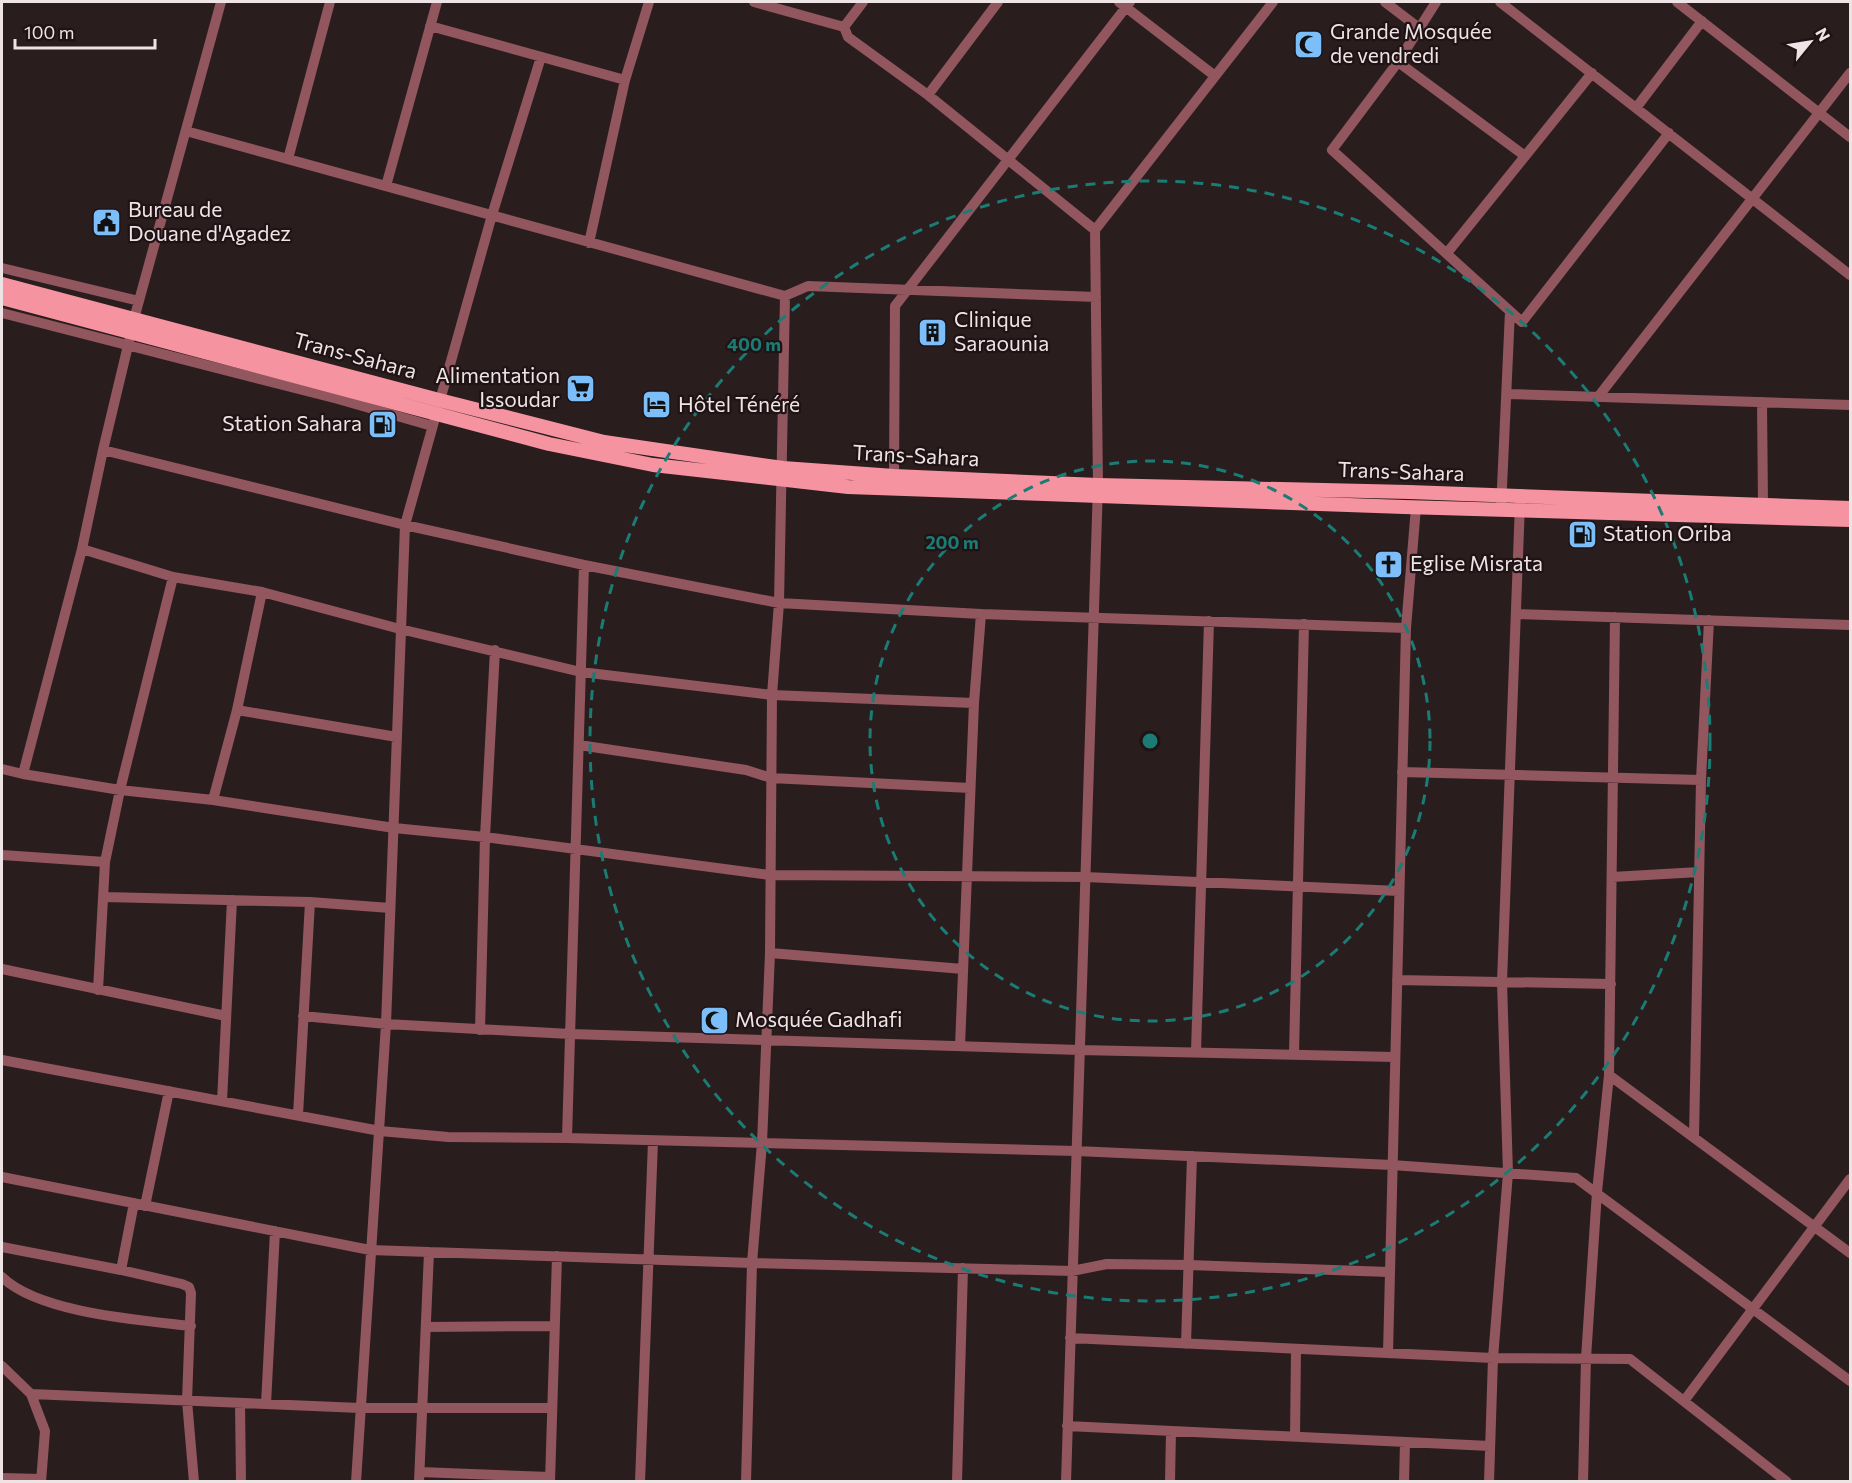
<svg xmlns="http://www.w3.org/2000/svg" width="1852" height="1483" viewBox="0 0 1852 1483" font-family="Commissioner,sans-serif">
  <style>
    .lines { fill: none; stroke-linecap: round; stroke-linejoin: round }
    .minor { stroke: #92565e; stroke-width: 10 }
    .major { stroke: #f693a0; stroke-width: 14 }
    .ring { fill: none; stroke: #1a7c74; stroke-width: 3; stroke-dasharray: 10 8 }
    .labels { text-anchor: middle; stroke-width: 4.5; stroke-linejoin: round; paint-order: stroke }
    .poi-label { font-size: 21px; fill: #eee4e5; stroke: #201315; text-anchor: start }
    .street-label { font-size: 21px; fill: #eee4e5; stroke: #201315 }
    .centre { fill: #1a7c74; stroke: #201315; stroke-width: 3 }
    .ring-label { font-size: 18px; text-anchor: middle; font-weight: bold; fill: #1a7c74; stroke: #201315; stroke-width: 4.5; stroke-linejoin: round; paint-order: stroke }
  </style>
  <rect width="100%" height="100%" fill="#2a1d1e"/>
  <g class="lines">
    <!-- minor -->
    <path class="minor" d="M 754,2 L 844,27
      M 1119,2 L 1215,76
      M 1385,2 L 1419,28
      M 1436,2 L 1398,62 L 1332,150 L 1522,322 L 1669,133
      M 1500,2 L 1850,275
      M 1677,2 L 1850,137
      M 430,26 L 625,80
      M 844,27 L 848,37 L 928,95 L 1095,230
      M 844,27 L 863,2
      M 1398,62 L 1525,156
      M 928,95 L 998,2
      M 1636,108 L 1702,21
      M 186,131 L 785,296 L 808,286 L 1096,297
      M 288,159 L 330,2
      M 386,186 L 437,2
      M 589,243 L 625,80 L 649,2
      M 1447,253 L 1592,73
      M 2,268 L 139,301
      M 2,313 L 338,399 L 432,426
      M 134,319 L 221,2
      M 1507,394 L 1850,405
      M 1598,397 L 1850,73
      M 1762,402 L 1763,505
      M 103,450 L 405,525 L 584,565 L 779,603 L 981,614 L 1406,628
      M 894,476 L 895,306 L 1130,2
      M 1501,509 L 1510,311
      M 82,549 L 173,577 L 262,592 L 400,629 L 581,672 L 772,695 L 974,703
      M 1516,614 L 1850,625
      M 237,710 L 397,737
      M 579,745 L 746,770 L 771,778 L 970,788
      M 2,769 L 23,774 L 120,790 L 213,800 L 394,828 L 485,837 L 770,875 L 1085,877 L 1399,891
      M 1402,772 L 1701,780
      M 23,774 L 82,549 L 103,450 L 131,333
      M 213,800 L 237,710 L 262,592
      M 2,855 L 105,862
      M 1612,877 L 1699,872
      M 105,897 L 310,902 L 390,908
      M 770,953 L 963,969
      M 2,969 L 226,1016
      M 1397,980 L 1611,984
      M 98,990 L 105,862 L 120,790 L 173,577
      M 303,1016 L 386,1024 L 570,1034 L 1080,1050 L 1395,1057
      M 480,1030 L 485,837 L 495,650
      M 960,1046 L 974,703 L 981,614
      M 1196,1052 L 1209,621
      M 1294,1054 L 1304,624
      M 2,1060 L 380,1131 L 448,1137 L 567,1138 L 1076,1151 L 1392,1165 L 1576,1178 L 1850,1381
      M 1609,1075 L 1850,1253
      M 222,1101 L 232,900
      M 298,1115 L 310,902
      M 1694,1137 L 1701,780 L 1709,620
      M 567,1138 L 584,565
      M 2,1177 L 370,1250 L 752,1263 L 1072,1271 L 1107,1264 L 1189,1265 L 1389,1272
      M 134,1203 L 121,1270 L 182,1284 L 189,1287 L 191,1293 L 187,1401 L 194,1482
      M 145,1206 L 169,1091
      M 2,1247 L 121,1270
      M 2,1277 C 39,1313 140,1320 191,1326
      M 426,1327 L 554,1326
      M 1070,1338 L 1493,1358 L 1630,1359 L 1787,1482
      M 1186,1344 L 1192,1156
      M 1388,1353 L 1406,628 L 1416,507
      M 2,1366 L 31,1394 L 360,1408 L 552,1408
      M 31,1394 L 45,1431 L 41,1482
      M 1684,1401 L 1850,1179
      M 240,1403 L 241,1482
      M 266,1404 L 275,1231
      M 1067,1426 L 1490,1446
      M 1295,1437 L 1296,1349
      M 420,1472 L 550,1477
      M 2,1478 L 41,1479
      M 356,1482 L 386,1024 L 405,525 L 492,215 L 541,57
      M 419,1482 L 429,1252
      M 550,1482 L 557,1256
      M 640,1482 L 653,1141
      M 746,1482 L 752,1263 L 762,1143 L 770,953 L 772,695 L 779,603 L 785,296
      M 957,1482 L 963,1268
      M 1066,1482 L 1098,485 L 1095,230 L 1273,2
      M 1170,1482 L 1171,1431
      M 1404,1482 L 1405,1442
      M 1489,1482 L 1493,1358 L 1508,1173 L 1502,982 L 1520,503
      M 1583,1482 L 1586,1358 L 1597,1192 L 1609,1075 L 1615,617"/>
    <!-- major -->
    <path class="major" d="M 2,284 L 439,400 L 604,442 L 783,468 L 894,476 L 1098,485 L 1409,492 L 1850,508
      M 2,298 L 549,444 L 653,465 L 848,487 L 1404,507 L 1850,520"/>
  </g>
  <!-- distance rings -->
  <g class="ring">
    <circle cx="1150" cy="741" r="280"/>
    <circle cx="1150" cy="741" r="560"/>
  </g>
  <!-- icons -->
  <defs>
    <symbol id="mosque-square" viewBox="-11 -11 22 22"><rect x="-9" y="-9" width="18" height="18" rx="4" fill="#7cbef9" stroke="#201315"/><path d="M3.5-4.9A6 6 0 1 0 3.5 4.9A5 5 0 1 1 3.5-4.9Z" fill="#111"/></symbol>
    <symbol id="civic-square" viewBox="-11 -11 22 22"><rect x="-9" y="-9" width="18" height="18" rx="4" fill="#7cbef9" stroke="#201315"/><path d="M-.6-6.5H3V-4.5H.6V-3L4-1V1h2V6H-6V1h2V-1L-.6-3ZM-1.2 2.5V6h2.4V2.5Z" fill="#111"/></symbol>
    <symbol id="building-square" viewBox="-11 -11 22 22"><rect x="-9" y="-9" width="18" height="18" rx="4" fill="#7cbef9" stroke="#201315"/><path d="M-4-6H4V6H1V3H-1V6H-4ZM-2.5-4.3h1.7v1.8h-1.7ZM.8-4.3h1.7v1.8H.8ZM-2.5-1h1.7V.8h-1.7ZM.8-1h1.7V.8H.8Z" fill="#111"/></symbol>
    <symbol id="supermarket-square" viewBox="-11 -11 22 22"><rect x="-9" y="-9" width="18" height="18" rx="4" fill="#7cbef9" stroke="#201315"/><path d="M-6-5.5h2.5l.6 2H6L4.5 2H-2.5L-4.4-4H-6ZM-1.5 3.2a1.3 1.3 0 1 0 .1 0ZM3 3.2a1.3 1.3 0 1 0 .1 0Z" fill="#111"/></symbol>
    <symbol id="hotel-square" viewBox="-11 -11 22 22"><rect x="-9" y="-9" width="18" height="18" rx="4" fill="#7cbef9" stroke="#201315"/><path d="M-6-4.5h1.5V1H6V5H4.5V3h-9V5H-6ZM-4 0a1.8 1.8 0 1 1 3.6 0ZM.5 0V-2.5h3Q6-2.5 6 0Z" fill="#111"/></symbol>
    <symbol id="fuel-square" viewBox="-11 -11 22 22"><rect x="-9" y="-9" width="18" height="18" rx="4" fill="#7cbef9" stroke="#201315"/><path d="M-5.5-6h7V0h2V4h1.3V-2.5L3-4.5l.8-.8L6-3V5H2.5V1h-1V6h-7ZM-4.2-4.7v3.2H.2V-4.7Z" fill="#111"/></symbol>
    <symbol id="church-square" viewBox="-11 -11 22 22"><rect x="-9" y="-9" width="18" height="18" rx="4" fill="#7cbef9" stroke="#201315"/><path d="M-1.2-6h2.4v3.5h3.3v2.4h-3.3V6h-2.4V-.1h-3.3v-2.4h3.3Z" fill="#111"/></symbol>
  </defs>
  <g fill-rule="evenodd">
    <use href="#mosque-square" x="1292" y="28" width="33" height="33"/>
    <use href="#civic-square" x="90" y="206" width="33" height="33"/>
    <use href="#building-square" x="916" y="316" width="33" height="33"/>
    <use href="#supermarket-square" x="564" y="372" width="33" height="33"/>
    <use href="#hotel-square" x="640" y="388" width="33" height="33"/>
    <use href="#fuel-square" x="366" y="408" width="33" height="33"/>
    <use href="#fuel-square" x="1566" y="518" width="33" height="33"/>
    <use href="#church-square" x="1372" y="548" width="33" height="33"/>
    <use href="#mosque-square" x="698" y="1004" width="33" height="33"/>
  </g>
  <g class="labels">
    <!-- poi labels -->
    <g class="poi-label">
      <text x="1330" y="39">Grande Mosquée<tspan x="1330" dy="24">de vendredi</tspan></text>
      <text x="128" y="217">Bureau de<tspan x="128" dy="24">Douane d'Agadez</tspan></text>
      <text x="954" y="327">Clinique<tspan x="954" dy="24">Saraounia</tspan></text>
      <text x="560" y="383" text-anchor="end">Alimentation<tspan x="560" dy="24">Issoudar</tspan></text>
      <text x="678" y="412">Hôtel Ténéré</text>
      <text x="362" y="431" text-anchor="end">Station Sahara</text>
      <text x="1603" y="541">Station Oriba</text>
      <text x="1410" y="571">Eglise Misrata</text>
      <text x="735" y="1027">Mosquée Gadhafi</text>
    </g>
    <!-- street labels -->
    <g class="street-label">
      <text transform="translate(355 356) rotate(15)" y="7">Trans-Sahara</text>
      <text transform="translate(916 456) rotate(3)" y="7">Trans-Sahara</text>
      <text transform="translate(1401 472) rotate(2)" y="7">Trans-Sahara</text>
    </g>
  </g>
  <circle cx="1150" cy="741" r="9" class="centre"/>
  <g class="ring-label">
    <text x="754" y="351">400 m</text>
    <text x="952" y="549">200 m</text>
  </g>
  <!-- border -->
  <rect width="1852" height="1483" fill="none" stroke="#eee4e5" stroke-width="6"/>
  <!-- north arrow -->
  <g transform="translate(1810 42) rotate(60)" stroke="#201315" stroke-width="4.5" paint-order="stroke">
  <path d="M0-4.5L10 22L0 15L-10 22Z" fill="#eee4e5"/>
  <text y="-9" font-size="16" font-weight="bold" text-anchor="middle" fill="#eee4e5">N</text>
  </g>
  <!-- scale -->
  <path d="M15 39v9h140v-9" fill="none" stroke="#eee4e5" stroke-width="3"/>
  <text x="24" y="39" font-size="18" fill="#eee4e5" stroke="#201315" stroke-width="4.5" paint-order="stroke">100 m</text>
</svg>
